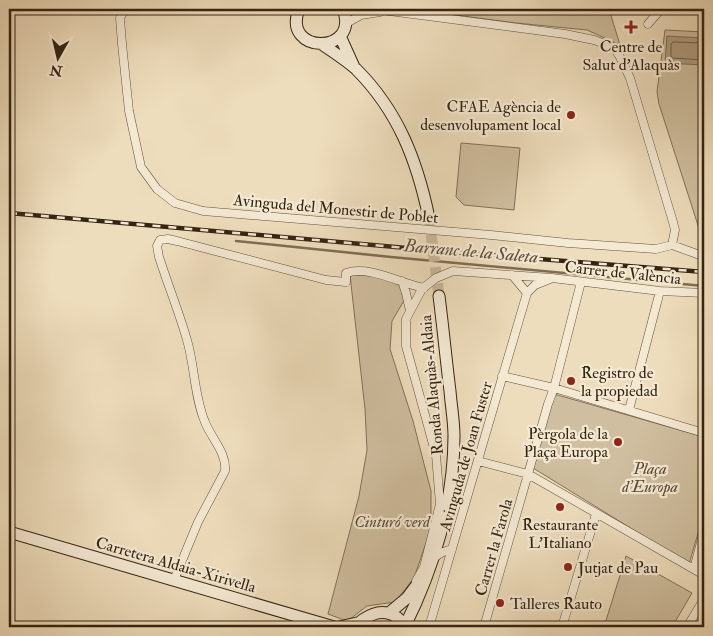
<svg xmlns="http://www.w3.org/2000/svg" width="713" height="636" viewBox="0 0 713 636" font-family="'IM FELL Double Pica',serif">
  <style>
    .green { fill: #cfbe9f; stroke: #827158 }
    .water { fill: #af9e82; stroke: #7e6d55 }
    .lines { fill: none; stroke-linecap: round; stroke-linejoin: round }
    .shore { stroke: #72614a; stroke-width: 1 }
    .stream { stroke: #7e6d55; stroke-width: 2.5 }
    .secondary-tunnel { stroke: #c9b89a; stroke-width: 11; stroke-dasharray: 11 5.5; stroke-linecap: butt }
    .street-casing { stroke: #63523c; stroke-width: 9 }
    .secondary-casing { stroke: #352412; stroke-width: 13 }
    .street { stroke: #f4e9d3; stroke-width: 8 }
    .secondary { stroke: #f4e9d3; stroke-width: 11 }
    .rail-casing { stroke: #352412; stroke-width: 4.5 }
    .rail { stroke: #f4e9d3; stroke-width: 2.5; stroke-dasharray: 8; stroke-linecap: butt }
    .poi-dot { fill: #8f2418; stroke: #f4e9d3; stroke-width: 2 }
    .labels { text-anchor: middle; stroke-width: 4.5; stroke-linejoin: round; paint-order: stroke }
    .poi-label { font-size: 16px; fill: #352412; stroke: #f4e9d3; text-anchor: start }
    .street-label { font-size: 16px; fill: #352412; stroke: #f4e9d3 }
    .park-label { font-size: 16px; font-style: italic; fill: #5c4a35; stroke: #f4e9d3 }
    .water-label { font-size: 18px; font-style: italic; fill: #604f39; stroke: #f4e9d3 }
  </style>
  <rect width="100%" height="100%" fill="#eeddbc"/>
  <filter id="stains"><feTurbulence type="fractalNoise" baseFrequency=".004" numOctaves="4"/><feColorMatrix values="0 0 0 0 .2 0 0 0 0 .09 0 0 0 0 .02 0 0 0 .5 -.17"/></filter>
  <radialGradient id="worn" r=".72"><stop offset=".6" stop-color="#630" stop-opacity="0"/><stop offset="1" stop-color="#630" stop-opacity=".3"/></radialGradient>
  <!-- green -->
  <path class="green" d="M 410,9 L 540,9 L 579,14 L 591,9 L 609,9 L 620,45 L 587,30 L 516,23 Z
    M 665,30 L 704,32 L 704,244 L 659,104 L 657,92 Z
    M 461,143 L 520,148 L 514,210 L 464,205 L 456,197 Z
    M 350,275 C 363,275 394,276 401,288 C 403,291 404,296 405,299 L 392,321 L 390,349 L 413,421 L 431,491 L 431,528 L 414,578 L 395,602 L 367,606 L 350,619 L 344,620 L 328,614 L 359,496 L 367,450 L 365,409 Z
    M 554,394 L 704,437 L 704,513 L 689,564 L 533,468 Z
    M 626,556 L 692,593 L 672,627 L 604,627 Z"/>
  <!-- water -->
  <path class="water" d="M 667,36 L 704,38 L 704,65 L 665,63 Z"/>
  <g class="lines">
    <!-- shore -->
    <path class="shore" d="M 704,43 L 673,42 L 671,44 L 671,56 L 673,58 L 704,60"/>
    <!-- stream -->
    <path class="stream" d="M 236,241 L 391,257 L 704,286"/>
    <!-- secondary-tunnel -->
    <path class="secondary-tunnel" d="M 429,218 L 439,296"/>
    <defs>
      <path id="street" d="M 125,9 L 120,18 L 122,44 L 129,111 L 141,167 L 157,189 L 175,203 L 203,211 L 491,235 L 568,243 L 656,249 L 672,245 L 697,254 L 704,255
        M 374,9 L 565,34 L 594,40 L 613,47 L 619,55 L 630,78 L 673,222 L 675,230 L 672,245
        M 345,24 L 361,15 L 380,12
        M 648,24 L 661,9
        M 512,275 L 527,293
        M 402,281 L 406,293 L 410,311
        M 502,376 L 554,388 L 581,282
        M 629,410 L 660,291
        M 704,433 L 554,388 L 548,404 L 528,474 L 704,575
        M 478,461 L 528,474 L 484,627
        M 432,559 L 443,552 L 452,549
        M 694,569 L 704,531
        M 174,580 L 198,522 L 225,471 C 227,453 211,438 205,422 C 194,396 195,367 187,340 C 179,312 168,285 159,257 L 157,246 L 160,240 L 168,239 L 177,241 L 326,280 L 346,282 L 346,273 C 370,265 401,284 424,288
        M 416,581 L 424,567 L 440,504 L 436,455 L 406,346 L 406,319 L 422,289 L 436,278 L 453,271 L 552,278 L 660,291 L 704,293
        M 429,627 L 527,293 L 535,285 L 550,279
        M 562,627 L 596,514
        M 687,627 L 704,599"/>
      <path id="secondary" d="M 299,9 C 281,55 361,55 343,9
        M 340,36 L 354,67
        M 322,44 C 333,52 346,60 356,69 C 398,111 417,160 429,218
        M 9,532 L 334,627
        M 389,613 L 407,598 L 422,578
        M 405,626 C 434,568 454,501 454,436 C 454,421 451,405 450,391 C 446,359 443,327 439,296
        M 339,627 L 357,623
        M 355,627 C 357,623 360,622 364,619 C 380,608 395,611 406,627"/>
    </defs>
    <!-- street casing -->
    <use href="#street" class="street-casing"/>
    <!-- secondary casing -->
    <use href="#secondary" class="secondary-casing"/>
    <!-- street -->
    <use href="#street" class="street"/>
    <!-- secondary -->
    <use href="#secondary" class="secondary"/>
    <defs>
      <path id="rail" d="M 9,213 L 452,252 L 704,272"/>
    </defs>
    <!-- rail casing -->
    <use href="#rail" class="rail-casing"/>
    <!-- rail -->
    <use href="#rail" class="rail"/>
  </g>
  <!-- markers -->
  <g class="poi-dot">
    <path d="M628.5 19.5h5v5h5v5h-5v5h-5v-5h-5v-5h5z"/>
    <circle cx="571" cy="115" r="5"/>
    <circle cx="571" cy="381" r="5"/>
    <circle cx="618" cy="442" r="5"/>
    <circle cx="560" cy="507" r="5"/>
    <circle cx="568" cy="567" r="5"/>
    <circle cx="500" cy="603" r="5"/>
  </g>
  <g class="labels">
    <!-- poi labels -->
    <g class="poi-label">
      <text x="631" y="52" text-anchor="middle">Centre de<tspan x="631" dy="18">Salut d'Alaquàs</tspan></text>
      <text x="561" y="112" text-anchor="end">CFAE Agència de<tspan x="561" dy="18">desenvolupament local</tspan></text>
      <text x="581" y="378">Registro de<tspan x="581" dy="18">la propiedad</tspan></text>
      <text x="608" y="439" text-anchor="end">Pèrgola de la<tspan x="608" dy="18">Plaça Europa</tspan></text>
      <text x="560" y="530" text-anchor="middle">Restaurante<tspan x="560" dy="18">L'Italiano</tspan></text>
      <text x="578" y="573">Jutjat de Pau</text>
      <text x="510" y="609">Talleres Rauto</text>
    </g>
    <!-- street labels -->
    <g class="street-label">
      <text transform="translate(336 208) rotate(5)" y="6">Avinguda del Monestir de Poblet</text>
      <text transform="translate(623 272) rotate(6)" y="6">Carrer de València</text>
      <text transform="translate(431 385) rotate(-95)" y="6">Ronda Alaquàs-Aldaia</text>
      <text transform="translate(465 456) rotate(-74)" y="6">Avinguda de Joan Fuster</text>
      <text transform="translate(493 547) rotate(-74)" y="6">Carrer la Farola</text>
      <text transform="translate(176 564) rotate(16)" y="6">Carretera Aldaia-Xirivella</text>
    </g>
    <!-- park labels -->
    <g class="park-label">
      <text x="650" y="474">Plaça<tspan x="650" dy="18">d'Europa</tspan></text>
      <text x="392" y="527">Cinturó verd</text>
    </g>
    <!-- water labels -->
    <g class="water-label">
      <text transform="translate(471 251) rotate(5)" y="6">Barranc de la Saleta</text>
    </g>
  </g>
  <!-- margin -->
  <rect width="713" height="636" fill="none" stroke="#eeddbc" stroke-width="30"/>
  <rect x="10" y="10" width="693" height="616" fill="none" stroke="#352412" stroke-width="2.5"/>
  <rect x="15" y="15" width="683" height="606" fill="none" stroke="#352412"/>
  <!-- north arrow -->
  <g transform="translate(58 58) rotate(188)" stroke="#f4e9d3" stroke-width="4" paint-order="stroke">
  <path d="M0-4L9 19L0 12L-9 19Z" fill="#352412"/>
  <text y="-8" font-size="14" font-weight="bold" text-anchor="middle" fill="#352412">N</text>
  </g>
  <rect width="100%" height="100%" filter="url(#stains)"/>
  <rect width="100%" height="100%" fill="url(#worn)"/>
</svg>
